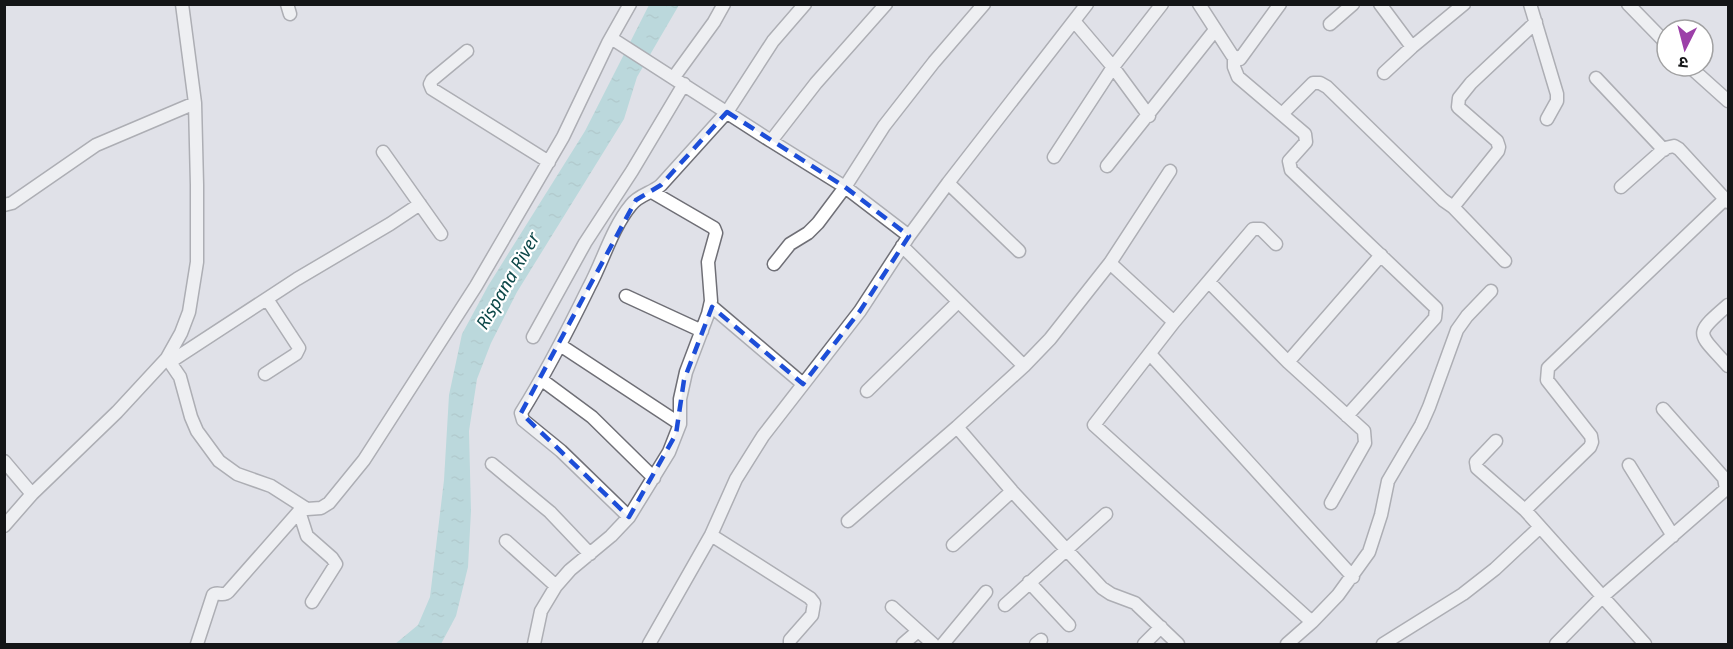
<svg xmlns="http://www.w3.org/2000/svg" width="1733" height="649" viewBox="0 0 1733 649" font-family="'Noto Sans','Noto Sans Devanagari',sans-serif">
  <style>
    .water { fill: url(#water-ripples) }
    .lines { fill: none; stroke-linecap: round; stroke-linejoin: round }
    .minor-casing { stroke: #6f6f76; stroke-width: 15 }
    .minor { stroke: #fff; stroke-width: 12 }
    .marked { fill: none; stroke: #1d4ed8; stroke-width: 4.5; stroke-dasharray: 12 8; stroke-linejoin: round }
    .labels { text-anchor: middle; stroke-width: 4.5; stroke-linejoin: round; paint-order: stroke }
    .water-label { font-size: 18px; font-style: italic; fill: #0c4748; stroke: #fff }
  </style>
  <defs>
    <pattern id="water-ripples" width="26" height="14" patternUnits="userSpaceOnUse" patternTransform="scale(1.5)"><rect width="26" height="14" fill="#8ecdce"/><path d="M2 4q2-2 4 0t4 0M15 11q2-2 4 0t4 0" fill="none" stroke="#7aafb0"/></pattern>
  </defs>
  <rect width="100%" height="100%" fill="#e0e1e8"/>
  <!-- water -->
  <path class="water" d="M 649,5 L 679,5 L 637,77 L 624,119 L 517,292 L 491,343 L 477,379 L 469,431 L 471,511 L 468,567 L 456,616 L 441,644 L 395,644 L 418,625 L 430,597 L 444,480 L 449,395 L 462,334 L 488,286 L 585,131 Z"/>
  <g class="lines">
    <defs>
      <path id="minor" d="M 287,4 L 290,14
        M 1199,4 L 1232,55 L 1240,59 L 1280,4
        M 1380,4 L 1412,47
        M 1530,4 L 1557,94 L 1557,101 L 1547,119
        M 1628,4 L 1667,44
        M 1074,21 L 1113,67 L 1149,116
        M 1330,24 L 1353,4
        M 611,38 L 771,141 L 816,83 L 886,4
        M 467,51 L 432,80 L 430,84 L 432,89 L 549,162
        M 1234,58 L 1234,67 L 1238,77 L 1305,134 L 1306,142 L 1289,161 L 1291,170 L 1436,308 L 1435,318 L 1347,416
        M 1689,66 L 1728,101
        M 1384,73 L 1412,47 L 1464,4
        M 674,77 L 714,22 L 724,4
        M 1596,78 L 1664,150
        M 1283,113 L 1313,83 L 1320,83 L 1327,87 L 1443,200 L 1453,207 L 1505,261
        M 771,141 L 845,187 L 909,236
        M 383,152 L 441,234
        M 1054,157 L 1113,67 L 1162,4
        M 1107,166 L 1215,30
        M 948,183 L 1019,251
        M 1621,187 L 1665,148 L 1674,146 L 1679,149 L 1725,199
        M 4,205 L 12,203 L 96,145 L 195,103
        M 1453,207 L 1498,151 L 1499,147 L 1497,141 L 1458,107 L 1459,98 L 1471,83 L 1536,22
        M 902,246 L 1024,366
        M 1110,263 L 1174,322 L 1094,425 L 1312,622 L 1287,644
        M 774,264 L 790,244 L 808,233 L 818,223 L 845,187 L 884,126 L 934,62 L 984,4
        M 1209,282 L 1288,362 L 1364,431 L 1365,443 L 1331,503
        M 626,296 L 702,331
        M 710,305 L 803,384
        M 1728,305 C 1692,336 1698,332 1728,366
        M 1174,322 L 1253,229 L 1261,229 L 1276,244
        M 533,337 L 585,243 L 632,171 L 684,84
        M 560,345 L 680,424
        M 1150,354 L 1353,577
        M 167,358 L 180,377 L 191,417 L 197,431 L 219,461 L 237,474 L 271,486 L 307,509 L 321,508 L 329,503 L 364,460 L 476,286 L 563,137 L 608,43 L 630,4
        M 170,362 L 297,279 L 390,224 L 420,204
        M 1288,362 L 1381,255
        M 265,374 L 296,354 L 299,348 L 267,299
        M 542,380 L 592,417 L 654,478
        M 867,391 L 958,302
        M 957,427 L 1012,491 L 1102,588 L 1111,594 L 1135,603 L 1178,644
        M 1496,441 L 1476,462 L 1477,468 L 1525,510 L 1645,644
        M 4,461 L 32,494
        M 492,464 L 550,512 L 590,554
        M 1629,465 L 1673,536
        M 1525,510 L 1590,447 L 1592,442 L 1591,436 L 1547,380 L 1548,368 L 1725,199 L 1728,202
        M 299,511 L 307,536 L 332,558 L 336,564 L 312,602
        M 629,517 L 561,451 L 523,420 L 521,413 C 546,373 568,330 589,287 C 603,261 612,228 631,205 C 638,195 652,193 661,185 L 727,112 L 773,41 L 805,4
        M 848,521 L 957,427 L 1024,366 L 1050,339 L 1110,263 L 1170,171
        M 4,526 L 32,494 L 117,412 L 167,358 L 181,333 L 189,312 L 197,262 L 197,185 L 195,103 L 182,4
        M 711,535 L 810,598 L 814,603 L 812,615 L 790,640 L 790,644
        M 506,541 L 556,586
        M 953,545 L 1012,491
        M 1029,582 L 1069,625
        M 1005,605 L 1106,514
        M 892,607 L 933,644
        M 1312,622 L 1338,595 L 1369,552 L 1381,515 L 1388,481 L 1421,425 L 1429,407 L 1457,330 L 1467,316 L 1491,291
        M 197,644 L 213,595 C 217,591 223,597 228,592 L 302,508
        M 534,644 L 541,611 L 556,586 L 570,570 L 611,536 L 629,517 L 669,452 L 680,424 L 680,399 L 686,372 L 708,314 L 711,301 L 708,262 L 716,233 L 714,228 L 652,192
        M 649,644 L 711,535 L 736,479 L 763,436 L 860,311 L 909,236 L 948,183 L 1087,4
        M 903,644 L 918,631
        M 943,644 L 986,592
        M 1036,644 L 1041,640
        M 1144,644 L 1161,627
        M 1383,644 L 1463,594 L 1495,569 L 1540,527
        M 1556,644 L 1602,597 L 1726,489 L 1724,478 L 1663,409"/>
    </defs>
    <!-- minor casing -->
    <use href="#minor" class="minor-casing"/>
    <!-- minor -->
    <use href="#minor" class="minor"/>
  </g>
  <!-- marked area -->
  <path d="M0 0H1733V649H0ZM 727,112 L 845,187 L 909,236 L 860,311 L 803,384 L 712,307 L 684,380 L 676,434 L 629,517 L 521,413 L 636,200 L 661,185 Z" fill="#e0e1e8" fill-opacity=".55" fill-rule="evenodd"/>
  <path class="marked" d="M 727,112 L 845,187 L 909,236 L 860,311 L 803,384 L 712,307 L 684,380 L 676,434 L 629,517 L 521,413 L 636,200 L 661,185 Z"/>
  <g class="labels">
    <!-- water labels -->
    <g class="water-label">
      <text transform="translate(508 281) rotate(-60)" y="6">Rispana River</text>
    </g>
  </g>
  <!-- border -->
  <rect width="1733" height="649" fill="none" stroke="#141517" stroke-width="12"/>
  <!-- north arrow -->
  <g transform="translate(1685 48) rotate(186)"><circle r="28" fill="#ffffff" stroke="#a1a1a2" stroke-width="1.5"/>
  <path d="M0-4.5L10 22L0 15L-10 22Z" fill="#9c3fa8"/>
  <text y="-9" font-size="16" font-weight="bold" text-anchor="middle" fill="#141517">उ</text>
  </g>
</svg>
